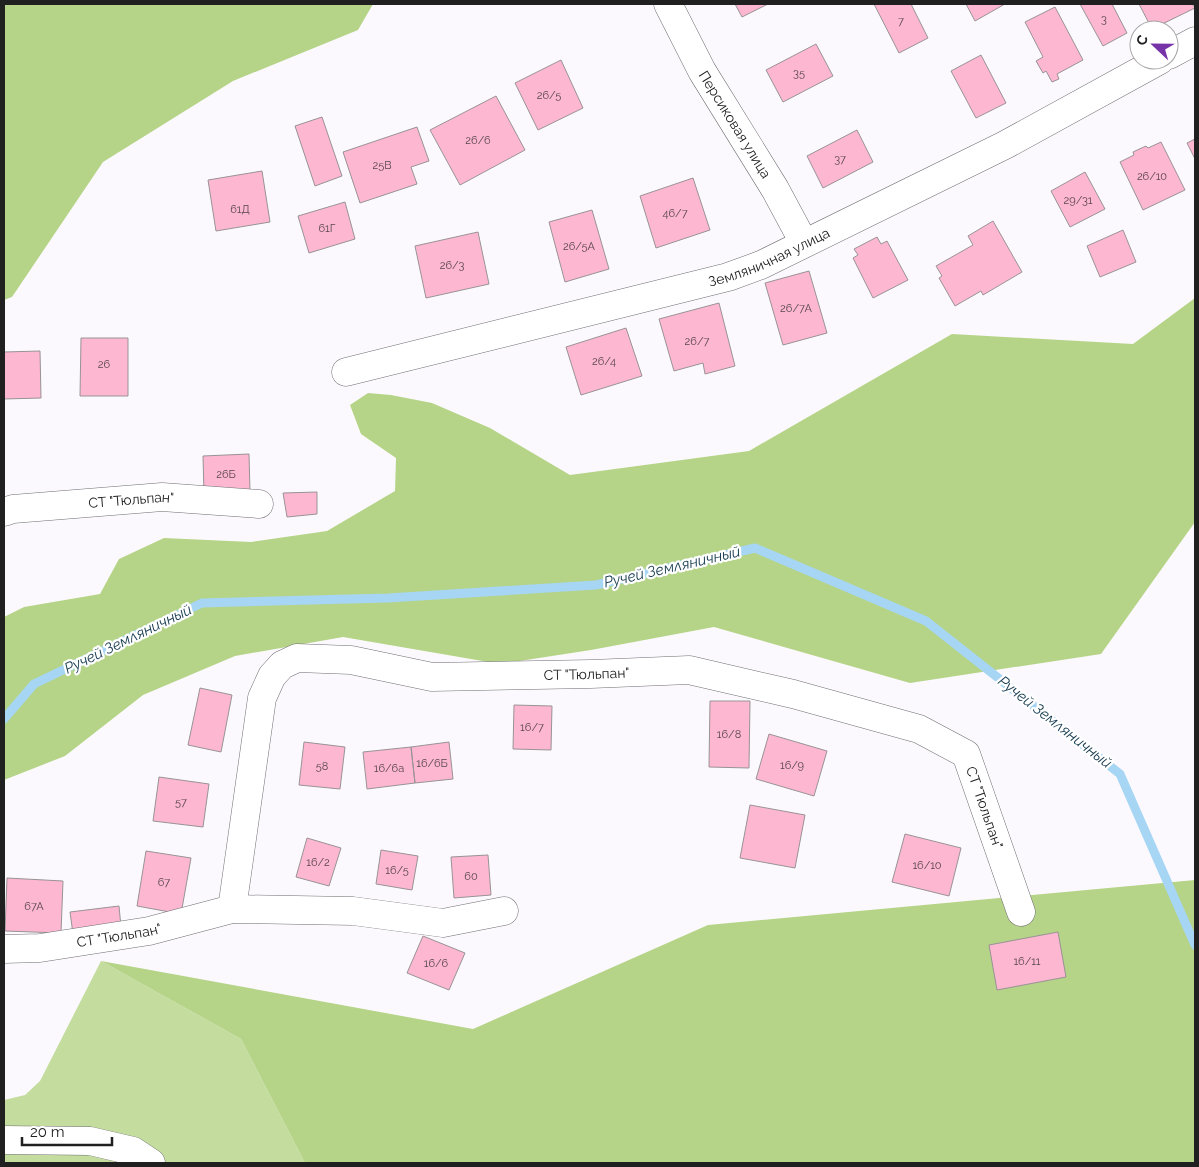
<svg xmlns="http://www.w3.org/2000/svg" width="1199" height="1167" viewBox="0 0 1199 1167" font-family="Raleway,sans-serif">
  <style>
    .green { fill: #c4dd9f }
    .forest { fill: #b5d487 }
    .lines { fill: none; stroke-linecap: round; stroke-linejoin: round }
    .stream { stroke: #a6d6f3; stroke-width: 9 }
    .building { fill: #fdb7d0; stroke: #989395 }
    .minor-casing { stroke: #706e72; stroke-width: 29 }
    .minor { stroke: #fff; stroke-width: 28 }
    .labels { text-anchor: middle; stroke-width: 4.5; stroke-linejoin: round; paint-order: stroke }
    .number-label { font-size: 11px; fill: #58464d }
    .street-label { font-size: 14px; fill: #212021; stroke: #fff }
    .water-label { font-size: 15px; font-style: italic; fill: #14394e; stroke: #fff }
  </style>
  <rect width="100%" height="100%" fill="#fcf9fe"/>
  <!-- green -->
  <path class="green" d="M 101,961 L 241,1039 L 305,1163 L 4,1163 L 4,1100 L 25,1095 L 40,1081 Z"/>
  <!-- forest -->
  <path class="forest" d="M 4,4 L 373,4 L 358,30 L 233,81 L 103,162 L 12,297 L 4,300 Z
    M 1195,298 L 1195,522 L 1101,654 L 910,683 L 714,627 L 591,650 L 500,664 L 343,637 L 235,656 L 143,695 L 65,756 L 4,780 L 4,617 L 24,607 L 100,594 L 119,559 L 164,538 L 251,542 L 327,531 L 395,491 L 396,458 L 361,434 L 350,405 L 368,393 L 391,395 L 432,403 L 490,428 L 570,475 L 749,451 L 952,334 L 1133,344 Z
    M 1195,880 L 1195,1163 L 305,1163 L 241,1039 L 101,961 L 473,1029 L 708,925 Z"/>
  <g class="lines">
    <!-- stream -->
    <path class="stream" d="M 4,719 L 34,684 L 202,603 L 388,598 L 596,585 L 755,548 L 926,621 L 1120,774 L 1195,945"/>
  </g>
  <!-- building -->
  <path class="building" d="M 735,4 L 768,4 L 742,17 Z
    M 874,4 L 911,4 L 928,38 L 899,53 Z
    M 966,4 L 1005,4 L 975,21 Z
    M 1080,4 L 1112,4 L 1127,33 L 1103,46 Z
    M 1139,4 L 1192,4 L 1195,8 L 1152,29 Z
    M 1055,7 L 1083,60 L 1057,74 L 1059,79 L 1052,82 L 1046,71 L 1043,73 L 1036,61 L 1043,57 L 1025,22 Z
    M 816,44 L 833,76 L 783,102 L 766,70 Z
    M 981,55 L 1006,103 L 976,118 L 951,71 Z
    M 561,60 L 583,108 L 538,130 L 515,83 Z
    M 496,96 L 525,150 L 460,185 L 430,130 Z
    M 322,117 L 342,176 L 315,186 L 295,126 Z
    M 417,127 L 429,161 L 411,167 L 417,184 L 360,203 L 343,152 Z
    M 857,130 L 873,162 L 823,188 L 807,156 Z
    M 1195,139 L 1195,159 L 1187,143 Z
    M 1161,142 L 1185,190 L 1143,210 L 1120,162 L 1134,155 L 1133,152 L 1146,146 L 1148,148 Z
    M 262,171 L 270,222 L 216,231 L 208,180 Z
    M 1085,172 L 1105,209 L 1070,227 L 1051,191 Z
    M 693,178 L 710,230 L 656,248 L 640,196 Z
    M 345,202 L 355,239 L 309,253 L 298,216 Z
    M 592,210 L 609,269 L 565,282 L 549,222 Z
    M 993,221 L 1022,272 L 983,295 L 981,291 L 955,306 L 939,278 L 942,276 L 936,266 L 973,245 L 968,236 Z
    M 1123,230 L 1136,262 L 1100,277 L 1087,246 Z
    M 478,232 L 489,284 L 426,298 L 415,246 Z
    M 877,237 L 881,244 L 887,241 L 908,280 L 873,298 L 853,258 L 858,255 L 854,249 Z
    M 809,271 L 827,333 L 783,345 L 765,283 Z
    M 719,303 L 735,366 L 705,374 L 703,363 L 674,371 L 659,319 Z
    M 626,328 L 642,376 L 581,395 L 566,347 Z
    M 81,338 L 128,338 L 128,396 L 80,396 Z
    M 40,351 L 41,398 L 4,399 L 4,352 Z
    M 249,454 L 250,492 L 204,494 L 203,456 Z
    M 317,492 L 317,514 L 287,517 L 283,493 Z
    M 200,688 L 232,695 L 221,752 L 188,745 Z
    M 710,701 L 750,701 L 749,768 L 709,767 Z
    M 514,705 L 552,706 L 551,750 L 513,749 Z
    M 769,734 L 827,751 L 814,796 L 756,779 Z
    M 304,742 L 345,747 L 340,789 L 299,785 Z
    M 449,742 L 453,779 L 415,783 L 411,747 Z
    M 411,747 L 415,783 L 367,789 L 363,752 Z
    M 159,777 L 209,784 L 203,827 L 153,821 Z
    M 750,805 L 805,815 L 795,868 L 740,858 Z
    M 905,834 L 961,848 L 949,896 L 892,882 Z
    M 307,838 L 341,848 L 329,886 L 296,877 Z
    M 381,850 L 418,856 L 412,890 L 376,884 Z
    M 146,851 L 191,858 L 181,914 L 137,906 Z
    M 488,855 L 491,895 L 454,898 L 451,857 Z
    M 7,878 L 63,881 L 61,933 L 5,931 Z
    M 119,906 L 121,927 L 73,934 L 70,912 Z
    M 1058,932 L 1066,977 L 997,990 L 989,945 Z
    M 423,936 L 465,953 L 449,990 L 407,973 Z"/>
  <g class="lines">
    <defs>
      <g id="minor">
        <path id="s1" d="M 668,4 L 702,71 L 775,189 L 804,243"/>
        <path d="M 1169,55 L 1195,41"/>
        <path id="s2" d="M 346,372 L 728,277 L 761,265 L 1005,145 L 1160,60"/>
        <path id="s3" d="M 4,512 L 13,509 L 162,497 L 259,504"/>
        <path id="s4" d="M 232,909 L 262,698 L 272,676 L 282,665 L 297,658 L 351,660 L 432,677 L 591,674 L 689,670 L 793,694 L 919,729 L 966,754 L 1021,912"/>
        <path id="s5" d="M 4,949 L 40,948 L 149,931 L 232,909 L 353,911 L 443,923 L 504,911"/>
        <path d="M 4,1140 L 90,1141 L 133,1151 L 151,1163"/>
      </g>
    </defs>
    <!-- minor casing -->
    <use href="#minor" class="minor-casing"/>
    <!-- minor -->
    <use href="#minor" class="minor"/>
  </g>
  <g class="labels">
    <!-- number labels -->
    <g class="number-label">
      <text x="1104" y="23">3</text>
      <text x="901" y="25">7</text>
      <text x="799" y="77">35</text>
      <text x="549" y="99">26/5</text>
      <text x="478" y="144">26/6</text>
      <text x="840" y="163">37</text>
      <text x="382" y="169">25В</text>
      <text x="1152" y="180">26/10</text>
      <text x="1078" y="204">29/31</text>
      <text x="240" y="213">61Д</text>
      <text x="675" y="217">46/7</text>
      <text x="327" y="232">61Г</text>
      <text x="579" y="250">26/5А</text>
      <text x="452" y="269">26/3</text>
      <text x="796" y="312">26/7А</text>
      <text x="697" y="345">26/7</text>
      <text x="604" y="365">26/4</text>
      <text x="104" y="368">26</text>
      <text x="226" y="478">26Б</text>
      <text x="532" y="731">16/7</text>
      <text x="729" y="738">16/8</text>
      <text x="432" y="767">16/6Б</text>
      <text x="792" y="769">16/9</text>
      <text x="322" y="770">58</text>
      <text x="389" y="772">16/6а</text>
      <text x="181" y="806">57</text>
      <text x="318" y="866">16/2</text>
      <text x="927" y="869">16/10</text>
      <text x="397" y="874">16/5</text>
      <text x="471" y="880">60</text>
      <text x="164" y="886">67</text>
      <text x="34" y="910">67А</text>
      <text x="1027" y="965">16/11</text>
      <text x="436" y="967">16/6</text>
    </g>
    <!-- street labels -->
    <g class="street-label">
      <text dy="5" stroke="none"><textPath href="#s1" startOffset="138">Персиковая улица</textPath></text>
      <text dy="5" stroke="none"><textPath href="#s2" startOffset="439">Земляничная улица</textPath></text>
      <text dy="5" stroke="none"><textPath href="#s3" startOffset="128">СТ "Тюльпан"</textPath></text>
      <text dy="5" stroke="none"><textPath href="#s4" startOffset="560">СТ "Тюльпан"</textPath></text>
      <text dy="5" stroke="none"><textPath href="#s4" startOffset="1010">СТ "Тюльпан"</textPath></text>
      <text dy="5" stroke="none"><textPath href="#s5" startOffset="116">СТ "Тюльпан"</textPath></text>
    </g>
    <!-- water labels -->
    <g class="water-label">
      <text transform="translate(672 567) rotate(-13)" y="5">Ручей Земляничный</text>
      <text transform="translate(128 639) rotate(-26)" y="5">Ручей Земляничный</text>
      <text transform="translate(1055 722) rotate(38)" y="5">Ручей Земляничный</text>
    </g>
  </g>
  <!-- border -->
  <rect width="1199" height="1167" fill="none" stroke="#212021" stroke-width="10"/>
  <!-- north arrow -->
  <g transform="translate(1154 45) rotate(292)"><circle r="24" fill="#ffffff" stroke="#a6a6a6"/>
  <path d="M0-4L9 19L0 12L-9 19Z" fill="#7634a8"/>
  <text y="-8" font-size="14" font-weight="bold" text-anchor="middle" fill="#212021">С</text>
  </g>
  <!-- scale -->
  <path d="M22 1137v8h90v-8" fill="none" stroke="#212021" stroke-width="2.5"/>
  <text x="30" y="1137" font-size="15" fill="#212021" stroke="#ffffff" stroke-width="4" paint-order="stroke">20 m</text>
</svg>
